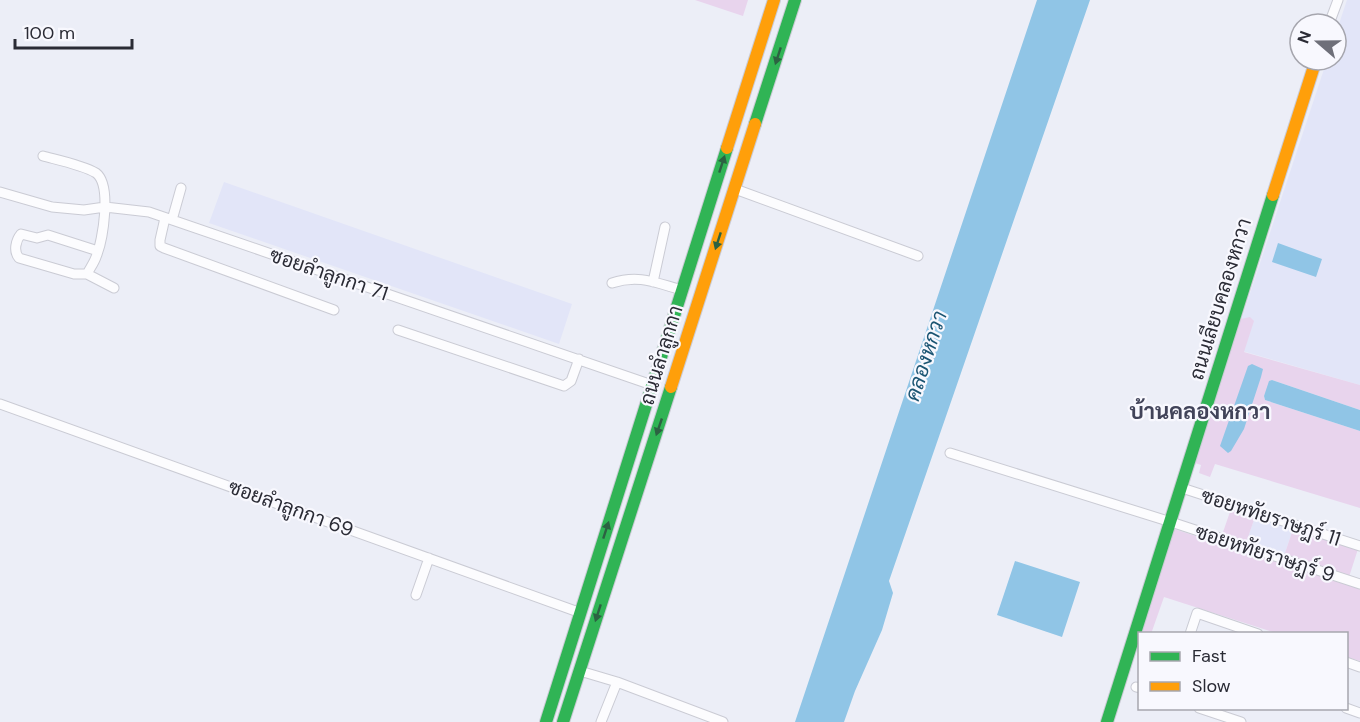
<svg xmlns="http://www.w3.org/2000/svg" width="1360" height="722" viewBox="0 0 1360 722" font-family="'DM Sans',Sarabun,sans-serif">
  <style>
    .built { fill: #e2e5f8 }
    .green { fill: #e8d4ed }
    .water { fill: #90c5e6 }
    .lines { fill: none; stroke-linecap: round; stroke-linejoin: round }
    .street-casing { stroke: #cacbd4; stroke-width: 11 }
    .fast-casing { stroke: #cacbd4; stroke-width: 14 }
    .slow-casing { stroke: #cacbd4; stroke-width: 14 }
    .street { stroke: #fcfcfe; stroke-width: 9 }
    .fast { stroke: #30b455; stroke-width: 12 }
    .slow { stroke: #ff9f0a; stroke-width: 12 }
    .oneway { fill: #2c6242 }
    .labels { text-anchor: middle; stroke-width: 4.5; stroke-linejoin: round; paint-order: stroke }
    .street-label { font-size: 20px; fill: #2a2b35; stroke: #f8f8fe }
    .water-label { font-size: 21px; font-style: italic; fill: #1b5573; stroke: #f8f8fe }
    .quarter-label { font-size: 22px; font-weight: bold; fill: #414359; stroke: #f8f8fe }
  </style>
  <rect width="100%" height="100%" fill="#eceef7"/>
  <!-- built -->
  <path class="built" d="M 1347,0 L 1360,0 L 1360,385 L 1232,348 L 1327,60 L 1336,60 L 1336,33 Z
    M 224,182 L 572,304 L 559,344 L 209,223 Z
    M 1255,517 L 1293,529 L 1284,556 L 1246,543 Z"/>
  <!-- green -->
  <path class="green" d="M 695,0 L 748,0 L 743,16 Z
    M 1250,317 L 1254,321 L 1244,352 L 1360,385 L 1360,410 L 1272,380 L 1264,396 L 1265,400 L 1360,431 L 1360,508 L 1215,464 L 1210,477 L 1199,473 L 1201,465 L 1195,463 L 1241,319 Z
    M 1231,509 L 1255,517 L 1246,543 L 1222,535 Z
    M 1174,529 L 1360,589 L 1360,661 L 1347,657 L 1346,634 L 1276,633 L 1164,597 L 1151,634 L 1140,634 Z
    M 1293,529 L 1358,549 L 1349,577 L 1284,556 Z"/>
  <!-- water -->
  <path class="water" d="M 1037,0 L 1090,0 L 889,581 L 893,593 L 882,630 L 855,691 L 844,722 L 795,722 Z
    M 1278,243 L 1322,259 L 1316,277 L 1272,262 Z
    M 1252,364 L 1263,369 L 1261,377 L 1244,429 L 1231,451 L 1228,453 L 1220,446 L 1248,366 Z
    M 1272,380 L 1360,410 L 1360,431 L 1265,400 L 1264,396 L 1269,381 Z
    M 1015,561 L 1080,582 L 1062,637 L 997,615 Z"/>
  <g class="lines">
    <defs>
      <path id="street" d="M 1329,24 L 1338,0
        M 43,156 C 58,160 83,165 96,173 C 112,185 103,240 96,257 C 94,263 90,268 87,274 L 74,274 L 19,258 C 13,251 16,240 21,234 L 37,238 L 48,235 L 98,251
        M 735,189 L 918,256
        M 0,192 L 52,207 L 84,210 L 105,207 L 149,212 L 652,385
        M 165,218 L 160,240 L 160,246 L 164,248 L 334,310
        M 172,220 L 181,188
        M 87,274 L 114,288
        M 653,282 L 665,227
        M 612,283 C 639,274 656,283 682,290
        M 398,330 L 564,386 L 571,381 L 579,359
        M 0,404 L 581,613
        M 950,453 L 1171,522 L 1360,584
        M 1182,488 L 1360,546
        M 416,595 L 429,558
        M 1190,634 L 1197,613 L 1258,634
        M 1346,662 L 1360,667
        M 580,671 L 617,682
        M 1136,687 L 1140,688
        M 1199,708 L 1241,722
        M 1346,708 L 1360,713
        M 601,722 L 617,682 L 723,722"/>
      <path id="fast" d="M 755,124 L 795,0
        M 546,722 L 727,148
        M 563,722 L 671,387
        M 1107,722 L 1273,195"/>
      <path id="slow" d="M 727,148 L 774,0
        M 1273,195 L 1316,60
        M 671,387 L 755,124"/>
    </defs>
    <!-- street casing -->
    <use href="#street" class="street-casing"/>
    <!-- fast casing -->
    <use href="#fast" class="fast-casing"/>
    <!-- slow casing -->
    <use href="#slow" class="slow-casing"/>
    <!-- street -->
    <use href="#street" class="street"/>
    <!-- fast -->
    <use href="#fast" class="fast"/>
    <!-- slow -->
    <use href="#slow" class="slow"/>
  </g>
  <!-- one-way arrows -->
  <defs><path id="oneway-solid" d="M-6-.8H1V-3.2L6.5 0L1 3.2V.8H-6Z" transform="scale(1.5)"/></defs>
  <g class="oneway">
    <use href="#oneway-solid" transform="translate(778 56) rotate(108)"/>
    <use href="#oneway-solid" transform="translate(722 164) rotate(-72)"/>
    <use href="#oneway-solid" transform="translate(718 241) rotate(108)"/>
    <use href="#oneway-solid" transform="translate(659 427) rotate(109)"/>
    <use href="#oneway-solid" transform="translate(606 530) rotate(-72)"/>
    <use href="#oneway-solid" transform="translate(598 613) rotate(108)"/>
  </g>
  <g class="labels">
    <!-- street labels -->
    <g class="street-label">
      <text transform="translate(329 274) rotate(19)" y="7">ซอยลำลูกกา 71</text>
      <text transform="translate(1220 299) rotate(-73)" y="7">ถนนเลียบคลองหกวา</text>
      <text transform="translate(661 355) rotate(-73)" y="7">ถนนลำลูกกา</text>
      <text transform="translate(291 508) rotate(20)" y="7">ซอยลำลูกกา 69</text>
      <text transform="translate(1271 517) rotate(18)" y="7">ซอยหทัยราษฎร์ 11</text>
      <text transform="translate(1265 553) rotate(18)" y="7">ซอยหทัยราษฎร์ 9</text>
    </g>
    <!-- water labels -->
    <g class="water-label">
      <text transform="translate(926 356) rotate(-72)" y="7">คลองหกวา</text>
    </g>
    <!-- quarter labels -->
    <g class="quarter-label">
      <text x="1200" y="419">บ้านคลองหกวา</text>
    </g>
  </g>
  <!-- legend -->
  <rect x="1138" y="632" width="210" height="78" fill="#f8f8fe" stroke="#a6a6ae" stroke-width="1.5"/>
  <rect x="1150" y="652" width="30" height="9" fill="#30b455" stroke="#a6a6ae" stroke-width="1.5"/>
  <text x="1192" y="662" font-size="18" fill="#2a2b35">Fast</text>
  <rect x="1150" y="682" width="30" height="9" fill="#ff9f0a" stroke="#a6a6ae" stroke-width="1.5"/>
  <text x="1192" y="692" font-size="18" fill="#2a2b35">Slow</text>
  <!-- north arrow -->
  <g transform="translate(1318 42) rotate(290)"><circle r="28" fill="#f8f8fe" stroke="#a6a6ae" stroke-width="1.5"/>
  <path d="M0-4.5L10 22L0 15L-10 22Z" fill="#6e6f79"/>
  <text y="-9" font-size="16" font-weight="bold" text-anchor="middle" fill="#2a2b35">N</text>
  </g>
  <!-- scale -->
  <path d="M15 39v9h117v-9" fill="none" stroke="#2a2b35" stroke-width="3"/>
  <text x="24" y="39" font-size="18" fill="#2a2b35" stroke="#f8f8fe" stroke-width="4.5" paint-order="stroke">100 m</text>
</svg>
